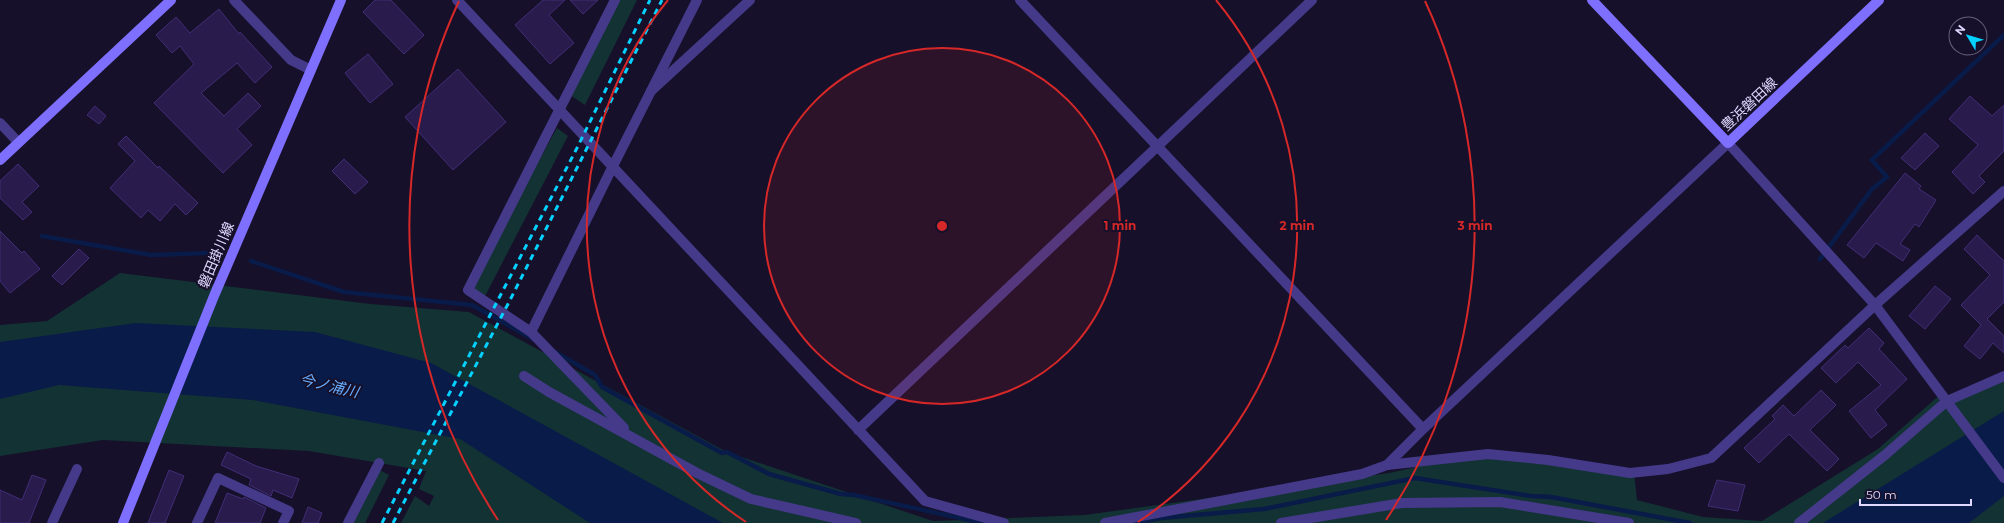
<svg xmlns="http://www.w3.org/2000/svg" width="2004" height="523" viewBox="0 0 2004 523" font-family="Montserrat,'Noto Sans JP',sans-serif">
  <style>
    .green { fill: #133234 }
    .water { fill: #091b49 }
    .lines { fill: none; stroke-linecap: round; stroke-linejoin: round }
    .stream { stroke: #091b49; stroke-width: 4.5 }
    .building { fill: #291b4b; stroke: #422d77 }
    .minor { stroke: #443a89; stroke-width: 10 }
    .tertiary { stroke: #443a89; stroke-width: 10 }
    .secondary { stroke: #7f6fff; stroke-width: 10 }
    .rail { stroke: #04d1ff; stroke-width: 3; stroke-dasharray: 6 5; stroke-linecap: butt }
    .ring { fill: none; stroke: #d62828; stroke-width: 2 }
    .labels { text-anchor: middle; stroke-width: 4; stroke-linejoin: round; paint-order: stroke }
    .street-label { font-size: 14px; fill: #e0d8ff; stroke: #16102a }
    .water-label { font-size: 15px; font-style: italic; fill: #66acff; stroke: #16102a }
    .centre { fill: #d62828; stroke: #16102a; stroke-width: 2 }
    .ring-label { font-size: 12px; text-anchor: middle; font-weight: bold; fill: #d62828; stroke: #16102a; stroke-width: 4; stroke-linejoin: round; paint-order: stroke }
  </style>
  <rect width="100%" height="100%" fill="#16102a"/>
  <!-- green -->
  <path class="green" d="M 615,0 L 637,0 L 585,105 L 567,93 Z
    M 557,128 L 568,136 L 483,300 L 468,290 Z
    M 120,273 L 370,304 L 469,312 L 727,452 L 933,521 L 1085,515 L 1389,473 L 1462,457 L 1548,460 L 1634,473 L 1637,500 L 1703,517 L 1762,521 L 1878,449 L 1942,393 L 1947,401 L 2004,376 L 2004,523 L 401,523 L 415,496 L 429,506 L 434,496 L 419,489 L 426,471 L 309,451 L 103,440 L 0,456 L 0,325 L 47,321 Z
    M 376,468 L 389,475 L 365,523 L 348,523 Z"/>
  <!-- water -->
  <path class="water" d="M 136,323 L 315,332 L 431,363 L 723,523 L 590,523 L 460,439 L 253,400 L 59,385 L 0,399 L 0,342 Z
    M 2004,411 L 2004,496 L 1969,523 L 1823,523 Z"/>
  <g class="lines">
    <!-- stream -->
    <path class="stream" d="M 42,236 L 151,255 L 207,253
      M 1820,259 L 1872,189 L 1887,177 L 1872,160 L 2004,35
      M 251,261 L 344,292 L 472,305 L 533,339
      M 555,352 L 595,375 L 602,387 L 722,453 L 727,452 L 769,474 L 841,494 L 854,495 L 983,523
      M 1136,523 L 1161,518 L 1264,509 L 1415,478 L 1531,496 L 1551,497 L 1690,523"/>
  </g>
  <!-- building -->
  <path class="building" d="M 375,0 L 391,0 L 424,35 L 404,54 L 363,12 Z
    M 543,0 L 565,0 L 549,15 L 574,43 L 550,64 L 515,25 Z
    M 570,0 L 598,0 L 583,14 Z
    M 219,9 L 239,34 L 240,32 L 272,67 L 255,83 L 237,63 L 201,93 L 224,116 L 248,93 L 261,106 L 237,129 L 252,145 L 223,173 L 154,103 L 194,64 L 180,46 L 172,53 L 156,35 L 176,17 L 190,33 Z
    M 368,54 L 393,84 L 370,103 L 345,73 Z
    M 458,69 L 506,122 L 453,170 L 405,117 Z
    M 1970,96 L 1992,116 L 2004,105 L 2004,151 L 1979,176 L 1985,182 L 1973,194 L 1952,172 L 1978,145 L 1949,119 Z
    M 95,106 L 106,116 L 99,124 L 87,115 Z
    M 1925,133 L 1939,146 L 1915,170 L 1901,158 Z
    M 126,136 L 158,168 L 159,166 L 198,203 L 186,215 L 175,204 L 160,221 L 148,210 L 141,218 L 110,188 L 135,161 L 118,144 Z
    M 344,159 L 368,182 L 355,194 L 332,171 Z
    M 18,164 L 39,186 L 22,202 L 32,212 L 23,220 L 0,198 L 0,181 Z
    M 1905,173 L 1921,186 L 1919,189 L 1936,200 L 1919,227 L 1915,224 L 1900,244 L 1910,250 L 1903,261 L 1876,243 L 1864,258 L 1847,245 Z
    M 0,231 L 22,253 L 24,251 L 40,269 L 10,293 L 0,281 Z
    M 1977,235 L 2004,261 L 2004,302 L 1987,319 L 2004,336 L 2004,353 L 1993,343 L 1980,359 L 1964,346 L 1981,325 L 1961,305 L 1990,275 L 1964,249 Z
    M 79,249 L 89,258 L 62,285 L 52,276 Z
    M 1935,286 L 1951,299 L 1925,329 L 1909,316 Z
    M 1869,328 L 1884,343 L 1879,349 L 1907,379 L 1875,410 L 1887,425 L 1871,438 L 1849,411 L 1881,385 L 1858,362 L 1836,383 L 1821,368 L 1845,345 L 1848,348 Z
    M 1821,390 L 1836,405 L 1810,430 L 1839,459 L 1827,471 L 1789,434 L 1759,463 L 1744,448 L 1775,419 L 1772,416 L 1783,405 L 1794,416 Z
    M 227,452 L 256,466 L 299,479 L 292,498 L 273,490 L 271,496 L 249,485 L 251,479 L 221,465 Z
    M 169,470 L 184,476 L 165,523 L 148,523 Z
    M 32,475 L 46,480 L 29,523 L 0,523 L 0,490 L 22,500 Z
    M 1717,480 L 1745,485 L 1738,511 L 1708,506 Z
    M 227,493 L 243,499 L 244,497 L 266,508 L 260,523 L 215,523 Z
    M 308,507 L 322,513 L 318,523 L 302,523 Z"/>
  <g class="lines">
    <!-- minor -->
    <path class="minor" d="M 651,91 L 697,0
      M 0,123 L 18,142
      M 1728,143 L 1875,305 L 2004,478
      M 613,166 L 531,332 L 624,428
      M 531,332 L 468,290 L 615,0
      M 524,376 L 549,392 L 697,473 L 751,499 L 856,523
      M 1387,465 L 1488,454 L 1548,460 L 1630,473 L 1668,469 L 1711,458 L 1875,305 L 2004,191
      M 52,523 L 77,469
      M 197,523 L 218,478 L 289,511 L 283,523
      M 348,523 L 379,463
      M 1281,523 L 1402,503 L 1500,502 L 1629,523
      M 1799,523 L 1885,455 L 1947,401 L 2004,376"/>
    <!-- tertiary -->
    <path class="tertiary" d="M 234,0 L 291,60 L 311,70
      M 457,0 L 925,501 L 1004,523
      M 1020,0 L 1423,429
      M 613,166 L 651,91 L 750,0
      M 858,430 L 1312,0
      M 1105,523 L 1362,474 L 1387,465 L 1423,429 L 1728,143"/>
    <!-- secondary -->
    <path class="secondary" d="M 1592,0 L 1728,143 L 1879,0
      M 0,160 L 171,0
      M 123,523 L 214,296 L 341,0"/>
    <!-- rail -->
    <path class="rail" d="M 382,523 L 577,148 L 650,0
      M 393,523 L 508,304 L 662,0"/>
  </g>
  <!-- distance rings -->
  <circle cx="942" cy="226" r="178" fill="#d62828" fill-opacity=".12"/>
  <g class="ring">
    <circle cx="942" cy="226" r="178"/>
    <path d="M746 522A355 355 0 0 1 668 0M1216 0A355 355 0 0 1 1138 522"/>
    <path d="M498 520A533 533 0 0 1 459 1M1425 1A533 533 0 0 1 1386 520"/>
  </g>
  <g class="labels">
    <!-- street labels -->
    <g class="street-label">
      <text transform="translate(1749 104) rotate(-43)" y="5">豊浜磐田線</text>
      <text transform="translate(216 255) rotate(-67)" y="5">磐田掛川線</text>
    </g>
    <!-- water labels -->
    <g class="water-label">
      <text transform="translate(329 386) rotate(13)" y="5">今ノ浦川</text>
    </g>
  </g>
  <circle cx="942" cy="226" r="6" class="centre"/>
  <g class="ring-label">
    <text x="1120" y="230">1 min</text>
    <text x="1297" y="230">2 min</text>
    <text x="1475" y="230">3 min</text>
  </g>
  <!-- north arrow -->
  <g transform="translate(1968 36) rotate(308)"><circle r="19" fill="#16102a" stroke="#67607f"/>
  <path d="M0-3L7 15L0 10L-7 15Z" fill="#04d1ff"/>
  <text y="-6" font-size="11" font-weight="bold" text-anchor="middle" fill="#e0d8ff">N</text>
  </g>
  <!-- scale -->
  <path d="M1860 499v6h111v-6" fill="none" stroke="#e0d8ff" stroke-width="2"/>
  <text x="1866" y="499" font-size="12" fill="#e0d8ff" stroke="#16102a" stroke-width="3" paint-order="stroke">50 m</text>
</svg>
